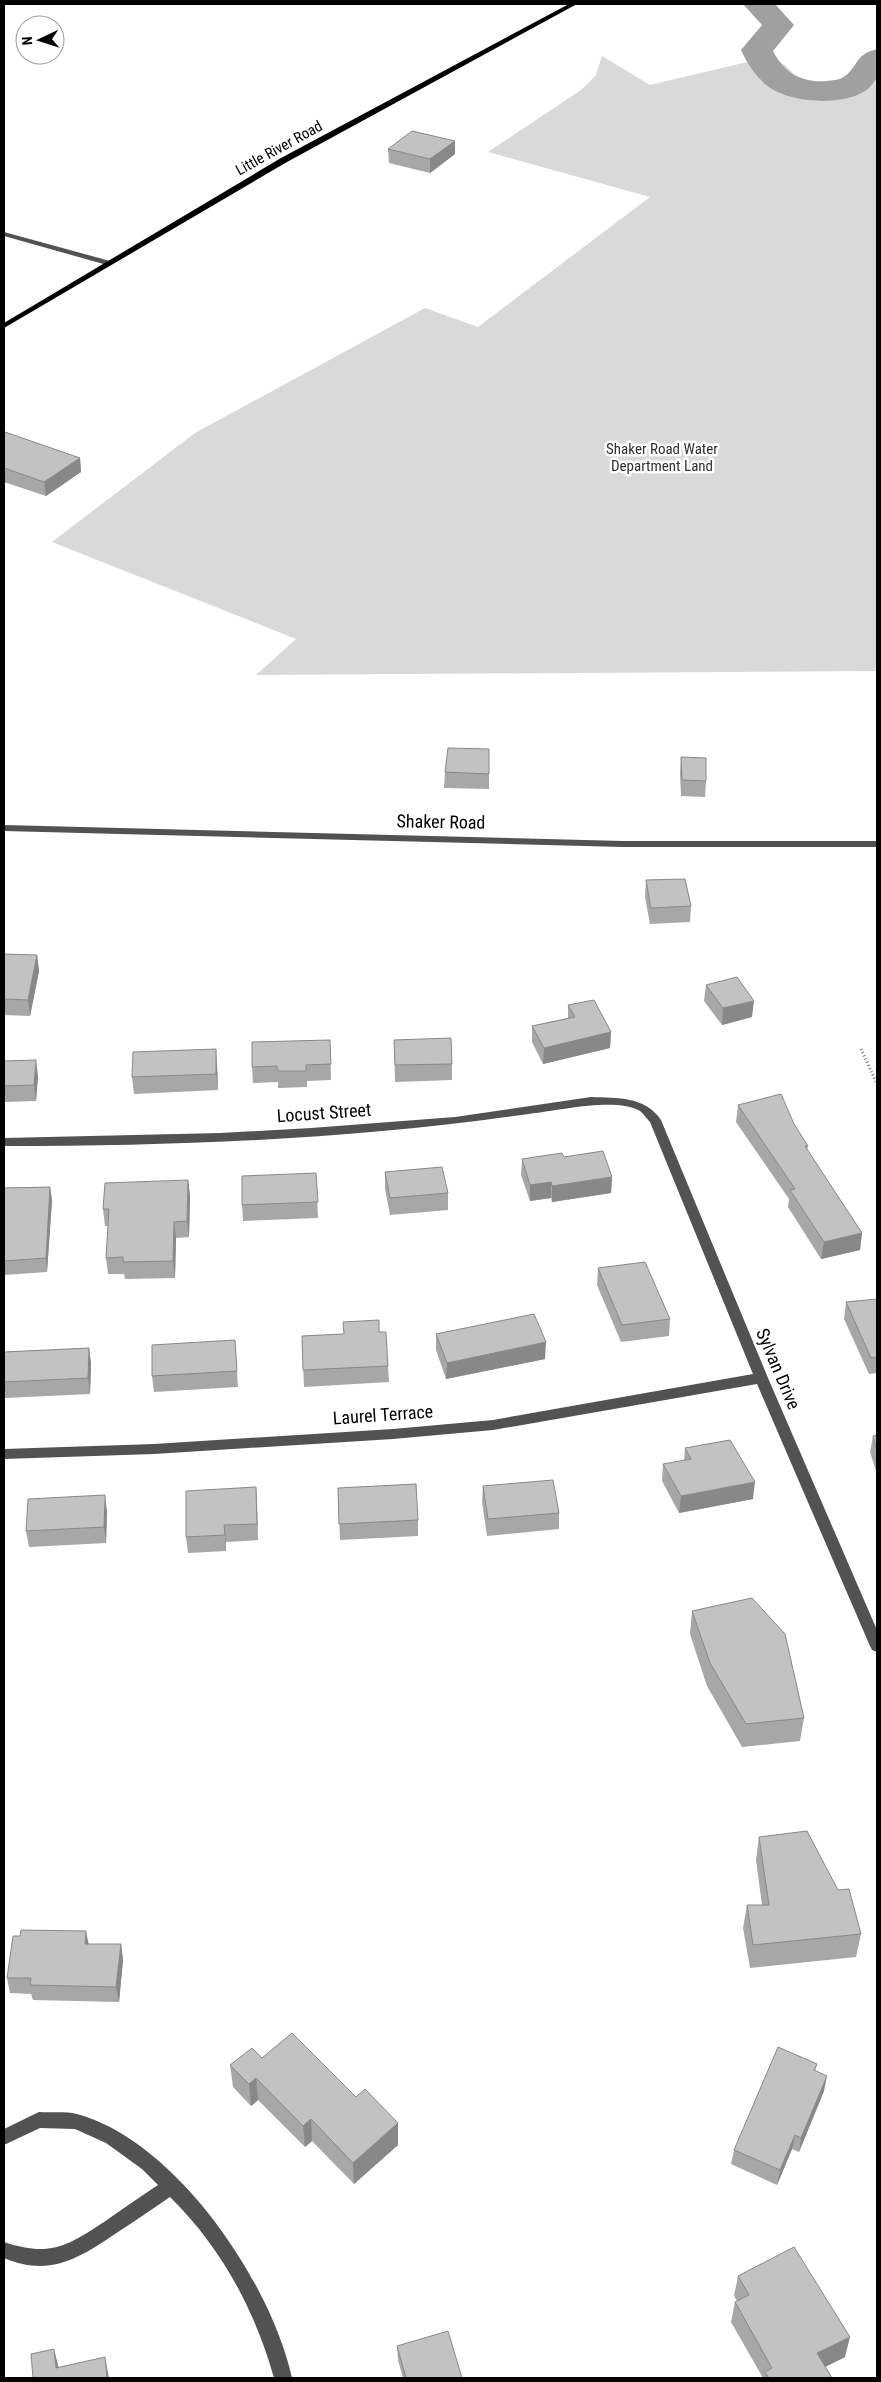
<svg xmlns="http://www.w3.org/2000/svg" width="881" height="2382" viewBox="0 0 881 2382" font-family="'Roboto Condensed',sans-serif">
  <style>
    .green { fill: #d9d9d9 }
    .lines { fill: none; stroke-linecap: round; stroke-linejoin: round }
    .river { fill: #a0a0a0; fill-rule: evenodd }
    .path { stroke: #747474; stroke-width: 3; stroke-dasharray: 1 2.5; stroke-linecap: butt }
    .minor { fill: #525252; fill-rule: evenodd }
    .major { fill: #000; fill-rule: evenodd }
    .wall { fill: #a7a7a7 }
    .shaded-wall { fill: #888 }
    .building { fill: #c2c2c2; stroke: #888 }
    .labels { text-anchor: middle; stroke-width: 5; stroke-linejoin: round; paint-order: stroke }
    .far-street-label { font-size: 15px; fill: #000; stroke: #fff }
    .far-park-label { font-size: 15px; fill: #303030; stroke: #fff }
    .street-label { font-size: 18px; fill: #000; stroke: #fff }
  </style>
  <rect width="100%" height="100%" fill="#fff"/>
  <!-- green -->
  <path class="green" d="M 877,55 L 877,671 L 256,675 L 296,639 L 52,542 L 195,433 L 425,308 L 478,327 L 650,197 L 488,152 L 581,90 L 596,75 L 602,56 L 650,85 L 772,56 C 777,61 785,64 790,70 C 793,73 794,76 798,78 C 815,89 848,83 865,72 C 871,68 869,59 877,55 Z"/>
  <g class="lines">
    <!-- river -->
    <path class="river" d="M 743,4 L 775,4 L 794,25 L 773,51 C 784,73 802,83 827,81 C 832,80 838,80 842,78 C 859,68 853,55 877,49 L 877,77 C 874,82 870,88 865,91 C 840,107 787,103 765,84 C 755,75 747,63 741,50 L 762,25 Z"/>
    <!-- path -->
    <path class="path" d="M 861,1049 L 877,1084"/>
    <!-- minor -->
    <path class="minor" d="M 4,232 L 110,261 L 111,263 L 107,265 L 4,236 Z
      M 4,825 L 623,841 L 877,841 L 877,847 L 623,847 L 4,831 Z
      M 591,1097 C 617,1098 645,1096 661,1120 L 768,1378 L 877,1630 L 877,1652 L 872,1650 L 870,1646 L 757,1384 L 493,1430 L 393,1439 L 154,1454 L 4,1459 L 4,1449 L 154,1444 L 393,1429 L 493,1420 L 753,1374 L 650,1122 C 647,1119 643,1113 640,1111 C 618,1097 560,1110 535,1113 C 360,1139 181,1146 4,1146 L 4,1138 L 220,1133 L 311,1128 L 455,1117 Z
      M 39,2112 C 51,2113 65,2111 77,2114 C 176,2141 271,2282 292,2378 L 274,2378 C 255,2310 221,2247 170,2197 C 152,2209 134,2222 115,2234 C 78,2259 49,2277 4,2258 L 4,2242 C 49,2257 66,2247 104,2222 C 122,2209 140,2197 158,2185 L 142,2169 L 106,2143 L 75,2129 L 40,2128 L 4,2145 L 4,2129 Z"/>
    <!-- major -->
    <path class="major" d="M 569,4 L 577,4 L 287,162 L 4,328 L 4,323 L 281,158 Z"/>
  </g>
  <!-- wall -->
  <path class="wall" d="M 455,141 L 455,154 L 430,173 L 389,163 L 388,149 Z
    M 4,433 L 80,458 L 81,472 L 46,496 L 4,482 Z
    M 489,749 L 489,789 L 444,788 L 445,772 Z
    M 681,757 L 706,781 L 705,797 L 681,796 L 680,773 Z
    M 646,880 L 691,906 L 690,922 L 650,924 L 645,897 Z
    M 37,955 L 39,971 L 30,1016 L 4,1015 L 4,959 Z
    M 706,985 L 752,1017 L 722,1025 L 704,1001 Z
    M 568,1005 L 611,1032 L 610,1048 L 543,1064 L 532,1042 L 532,1026 L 568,1018 Z
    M 330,1040 L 331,1080 L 307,1081 L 307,1087 L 278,1088 L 278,1082 L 253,1083 L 252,1067 Z
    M 394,1040 L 452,1064 L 452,1080 L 395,1082 Z
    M 4,1061 L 38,1076 L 36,1101 L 4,1102 Z
    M 217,1065 L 218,1090 L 134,1094 L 132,1077 Z
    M 738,1105 L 794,1124 L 808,1146 L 807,1150 L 862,1233 L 860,1250 L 821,1259 L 788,1207 L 789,1199 L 736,1122 Z
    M 564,1157 L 612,1177 L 611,1193 L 552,1202 L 551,1198 L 530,1201 L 521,1175 L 522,1159 Z
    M 385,1172 L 448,1193 L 448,1210 L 390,1215 L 385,1189 Z
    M 316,1173 L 318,1218 L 243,1221 L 242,1205 Z
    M 188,1180 L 190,1196 L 189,1237 L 176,1238 L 175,1278 L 125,1279 L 124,1274 L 108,1274 L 106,1258 L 108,1226 L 105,1226 L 103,1209 Z
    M 50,1187 L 52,1200 L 47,1272 L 4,1275 L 4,1188 Z
    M 598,1268 L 670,1319 L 669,1336 L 621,1342 L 597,1285 Z
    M 877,1299 L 877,1373 L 869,1374 L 844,1319 L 846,1302 Z
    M 379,1332 L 388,1366 L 389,1382 L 304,1387 L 302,1336 Z
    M 436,1334 L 545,1359 L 446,1379 L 436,1350 Z
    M 235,1340 L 238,1387 L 154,1392 L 152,1376 Z
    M 89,1348 L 91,1364 L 90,1394 L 5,1398 L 4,1393 L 4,1352 Z
    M 877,1435 L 877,1474 L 870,1452 L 873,1436 Z
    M 685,1448 L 753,1499 L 679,1513 L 662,1481 L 663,1464 L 684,1461 Z
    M 483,1486 L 559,1513 L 559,1529 L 487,1536 L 482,1502 Z
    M 256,1487 L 258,1540 L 226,1542 L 226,1551 L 188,1553 L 186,1537 Z
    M 338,1488 L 418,1520 L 418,1536 L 340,1540 Z
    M 107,1511 L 106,1543 L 29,1547 L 26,1531 Z
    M 692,1611 L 804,1718 L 800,1741 L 742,1747 L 707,1686 L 690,1634 Z
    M 759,1837 L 861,1934 L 856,1957 L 750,1968 L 743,1928 L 747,1905 L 762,1905 L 756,1860 Z
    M 88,1944 L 121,1944 L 123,1960 L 119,2002 L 33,2000 L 31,1994 L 10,1993 L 7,1978 Z
    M 262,2058 L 356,2097 L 398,2123 L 398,2145 L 354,2184 L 312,2141 L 305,2147 L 258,2100 L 251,2106 L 233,2087 L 230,2065 Z
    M 817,2064 L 815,2071 L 824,2091 L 799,2152 L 792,2149 L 777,2185 L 731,2164 L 734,2150 Z
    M 738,2276 L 845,2357 L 825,2367 L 832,2378 L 763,2378 L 731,2322 L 735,2302 L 737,2301 L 734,2296 Z
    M 397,2346 L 462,2378 L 403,2378 L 398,2360 Z"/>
  <!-- shaded-wall -->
  <path class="shaded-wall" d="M 455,141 L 455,154 L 430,173 L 430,159 Z
    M 80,458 L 81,472 L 46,496 L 44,482 Z
    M 37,955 L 39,971 L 30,1016 L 28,1000 Z
    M 754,1001 L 752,1017 L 722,1025 L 723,1008 Z
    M 611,1032 L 610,1048 L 543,1064 L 544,1048 Z
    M 216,1049 L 217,1065 L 218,1090 L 216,1074 Z
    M 36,1060 L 38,1076 L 36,1101 L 34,1085 Z
    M 612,1177 L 611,1193 L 552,1202 L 552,1186 Z
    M 188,1180 L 190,1196 L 189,1237 L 187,1221 Z
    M 551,1182 L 551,1198 L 530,1201 L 530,1185 Z
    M 50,1187 L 52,1200 L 47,1272 L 46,1258 Z
    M 174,1222 L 176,1238 L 175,1278 L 173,1261 Z
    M 862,1233 L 860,1250 L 821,1259 L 824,1242 Z
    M 546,1342 L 545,1359 L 446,1379 L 447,1363 Z
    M 89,1348 L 91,1364 L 90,1394 L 88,1378 Z
    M 755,1482 L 753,1499 L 679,1513 L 681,1496 Z
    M 256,1487 L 257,1504 L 258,1540 L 257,1524 Z
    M 105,1495 L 107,1511 L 106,1543 L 104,1527 Z
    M 224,1525 L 226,1542 L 226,1551 L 225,1535 Z
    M 86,1931 L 89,1946 L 85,1944 Z
    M 121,1944 L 123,1960 L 119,2002 L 116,1987 Z
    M 827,2076 L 824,2091 L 799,2152 L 801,2138 Z
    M 256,2078 L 258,2100 L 251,2106 L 249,2084 Z
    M 311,2119 L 312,2141 L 305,2147 L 303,2126 Z
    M 398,2123 L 398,2145 L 354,2184 L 353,2163 Z
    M 795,2135 L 792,2149 L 777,2185 L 780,2170 Z
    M 850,2337 L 845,2357 L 813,2373 L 817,2353 Z
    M 54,2349 L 59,2369 L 56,2368 Z
    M 105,2357 L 109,2378 L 107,2378 Z"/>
  <!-- building -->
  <path class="building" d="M 412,131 L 455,141 L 430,159 L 388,149 Z
    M 5,432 L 80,458 L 44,482 L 4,468 L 4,433 Z
    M 448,748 L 489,749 L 489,774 L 445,772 Z
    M 681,757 L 706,758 L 706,781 L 682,780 Z
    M 685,879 L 691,906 L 651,908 L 646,880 Z
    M 5,954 L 37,955 L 28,1000 L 4,999 L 4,959 Z
    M 737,977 L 754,1001 L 723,1008 L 706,985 Z
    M 594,1000 L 611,1032 L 544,1048 L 532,1026 L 575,1017 L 568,1005 Z
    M 451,1038 L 452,1064 L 395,1065 L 394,1040 Z
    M 330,1040 L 331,1064 L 306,1065 L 306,1071 L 278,1071 L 277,1066 L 252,1067 L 252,1042 Z
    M 216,1049 L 216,1074 L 132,1077 L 133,1052 Z
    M 36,1060 L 34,1085 L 4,1086 L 4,1061 Z
    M 781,1094 L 794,1124 L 808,1146 L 805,1146 L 862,1233 L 824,1242 L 790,1190 L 795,1189 L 738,1105 Z
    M 603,1151 L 612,1177 L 552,1186 L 551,1182 L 530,1185 L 522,1159 L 562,1153 L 564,1157 Z
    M 442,1167 L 448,1193 L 390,1198 L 385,1172 Z
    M 316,1173 L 318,1202 L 242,1205 L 242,1176 Z
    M 188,1180 L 187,1221 L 174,1222 L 173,1261 L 123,1262 L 123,1257 L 106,1258 L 109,1209 L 103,1209 L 105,1183 Z
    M 50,1187 L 46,1258 L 4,1261 L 4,1188 Z
    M 645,1262 L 670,1319 L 622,1325 L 598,1268 Z
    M 877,1299 L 877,1357 L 871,1358 L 846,1302 Z
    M 534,1314 L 546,1342 L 447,1363 L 436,1334 Z
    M 379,1320 L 379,1332 L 386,1332 L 388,1366 L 303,1370 L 302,1336 L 344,1334 L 343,1322 Z
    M 235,1340 L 237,1371 L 152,1376 L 152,1345 Z
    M 89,1348 L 88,1378 L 4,1382 L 4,1352 Z
    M 877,1435 L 877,1450 L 873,1436 Z
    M 730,1440 L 755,1482 L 681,1496 L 663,1464 L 691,1459 L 685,1448 Z
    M 553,1480 L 559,1513 L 488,1519 L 483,1486 Z
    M 416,1484 L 418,1520 L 339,1524 L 338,1488 Z
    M 256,1487 L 257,1524 L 224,1525 L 225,1535 L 186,1537 L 186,1491 Z
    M 105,1495 L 104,1527 L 26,1531 L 28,1499 Z
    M 752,1598 L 785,1634 L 804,1718 L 746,1724 L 710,1663 L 692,1611 Z
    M 807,1831 L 838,1890 L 849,1889 L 861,1934 L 753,1945 L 747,1905 L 769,1905 L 759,1837 Z
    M 21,1930 L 86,1931 L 85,1944 L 121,1944 L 116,1987 L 30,1985 L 31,1978 L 7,1978 L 13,1936 L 20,1936 Z
    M 292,2033 L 356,2097 L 365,2089 L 398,2123 L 353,2163 L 311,2119 L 303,2126 L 256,2078 L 249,2084 L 230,2065 L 252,2048 L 262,2058 Z
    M 778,2047 L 817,2064 L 814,2070 L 827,2076 L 801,2138 L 795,2135 L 780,2170 L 734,2150 Z
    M 794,2247 L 850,2337 L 817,2353 L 832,2378 L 769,2378 L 765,2372 L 772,2368 L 735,2302 L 749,2295 L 738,2276 Z
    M 448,2331 L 462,2378 L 406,2378 L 397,2346 Z
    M 54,2349 L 56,2368 L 105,2357 L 107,2378 L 33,2378 L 31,2354 Z"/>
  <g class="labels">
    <!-- far-street labels -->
    <g class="far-street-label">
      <text transform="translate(279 148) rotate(-29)" y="5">Little River Road</text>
    </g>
    <!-- far-park labels -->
    <g class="far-park-label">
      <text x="662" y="454">Shaker Road Water<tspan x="662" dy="17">Department Land</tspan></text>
    </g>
    <!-- street labels -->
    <g class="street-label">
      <text transform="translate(441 822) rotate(1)" y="6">Shaker Road</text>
      <text transform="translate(324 1113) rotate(-4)" y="6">Locust Street</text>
      <text transform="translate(778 1369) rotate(67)" y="6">Sylvan Drive</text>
      <text transform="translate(383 1415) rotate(-4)" y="6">Laurel Terrace</text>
    </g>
  </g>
  <!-- border -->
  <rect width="881" height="2382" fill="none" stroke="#000000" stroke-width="10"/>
  <!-- north arrow -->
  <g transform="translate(40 40) rotate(266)"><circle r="24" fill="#ffffff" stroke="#999999"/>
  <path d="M0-4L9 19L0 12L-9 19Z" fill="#000000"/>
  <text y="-8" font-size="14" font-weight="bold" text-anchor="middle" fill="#000000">N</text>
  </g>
</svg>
